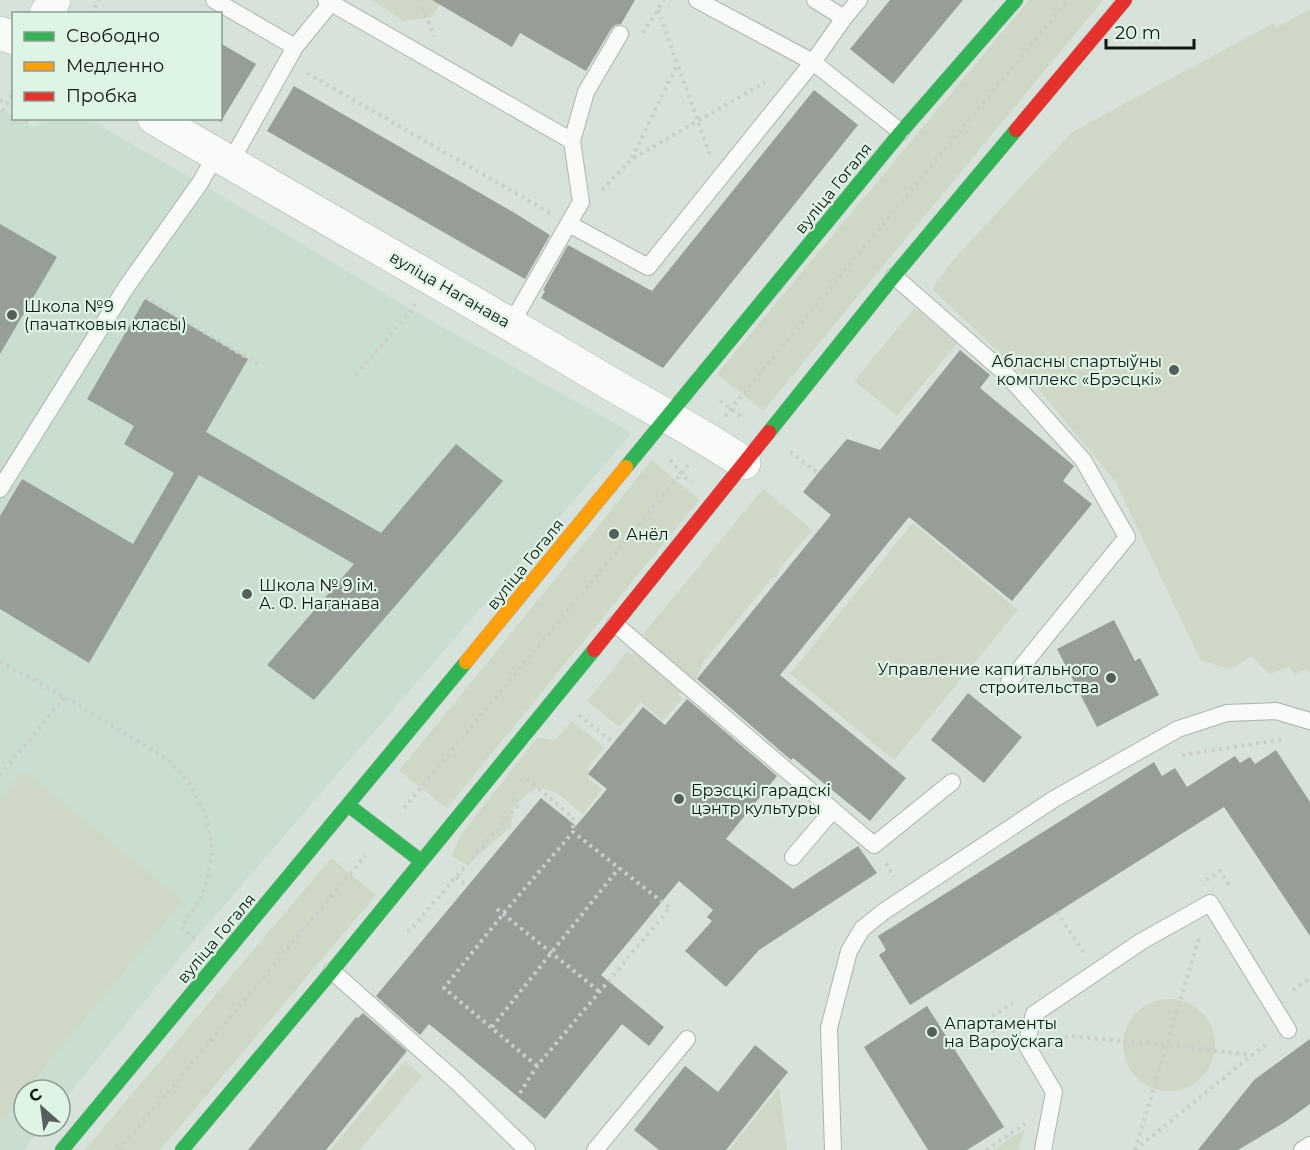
<svg xmlns="http://www.w3.org/2000/svg" width="1310" height="1150" viewBox="0 0 1310 1150" font-family="Montserrat,sans-serif">
  <style>
    .built { fill: #c9decf }
    .green { fill: #cfd7c6 }
    .building { fill: #979e98 }
    .lines { fill: none; stroke-linecap: round; stroke-linejoin: round }
    .lane-casing { stroke: #abb4ae; stroke-width: 18 }
    .street-casing { stroke: #abb4ae; stroke-width: 34 }
    .fast-casing { stroke: #abb4ae; stroke-width: 15 }
    .slow-casing { stroke: #abb4ae; stroke-width: 15 }
    .jam-casing { stroke: #abb4ae; stroke-width: 15 }
    .path { stroke: #cbcecc; stroke-width: 4; stroke-dasharray: 3 4.5; stroke-linecap: butt }
    .lane { stroke: #f9fbf9; stroke-width: 16 }
    .street { stroke: #f9fbf9; stroke-width: 33 }
    .fast { stroke: #30b455; stroke-width: 14 }
    .slow { stroke: #ff9f0a; stroke-width: 14 }
    .jam { stroke: #e5322d; stroke-width: 14 }
    .poi-dot { fill: #555e58; stroke: #def4e5; stroke-width: 2 }
    .labels { text-anchor: middle; stroke-width: 4.5; stroke-linejoin: round; paint-order: stroke }
    .street-label { font-size: 16px; fill: #101712; stroke: #def4e5 }
    .poi-label { font-size: 16px; fill: #101712; stroke: #def4e5; text-anchor: start }
  </style>
  <rect width="100%" height="100%" fill="#d6e2da"/>
  <!-- built -->
  <path class="built" d="M 0,109 L 13,116 L 14,118 L 18,119 L 33,127 L 49,119 L 88,119 L 200,183 L 412,310 L 632,433 L 195,939 L 60,1105 L 60,1090 L 24,1090 L 24,1126 L 43,1126 L 24,1150 L 0,1150 Z"/>
  <!-- green -->
  <path class="green" d="M 372,0 L 442,0 L 432,17 L 404,21 Z
    M 1029,0 L 1103,0 L 763,411 L 717,374 Z
    M 1310,9 L 1310,673 L 1307,669 L 1294,674 L 1289,667 L 1269,674 L 1251,656 L 1232,669 L 1201,661 L 1115,481 L 1041,392 L 932,289 L 953,260 L 1072,132 L 1274,23 L 1276,28 Z
    M 915,308 L 957,343 L 897,416 L 854,381 Z
    M 652,460 L 699,500 L 447,808 L 399,771 Z
    M 763,489 L 812,530 L 779,569 L 777,577 L 772,578 L 704,661 L 694,685 L 678,694 L 682,699 L 663,721 L 641,702 L 619,727 L 587,701 L 627,652 L 631,655 L 646,637 L 643,634 Z
    M 913,523 L 1018,610 L 894,760 L 790,674 Z
    M 572,721 L 604,747 L 588,767 L 589,779 L 602,789 L 583,814 C 569,804 550,781 532,791 C 525,795 519,802 513,807 L 511,827 L 467,865 L 452,856 L 460,836 L 537,738 L 555,740 Z
    M 24,770 L 183,901 L 26,1090 L 24,1090 L 24,1093 L 0,1122 L 0,799 Z
    M 331,858 L 376,895 L 160,1150 L 85,1150 Z
    M1123 1045a46 46 0 1 1 92 0a46 46 0 1 1-92 0Z
    M 405,1061 L 422,1076 L 360,1150 L 330,1150 Z
    M 779,1088 L 787,1150 L 729,1150 Z
    M 1025,1129 L 1018,1150 L 993,1150 Z"/>
  <!-- building -->
  <path class="building" d="M 432,0 L 635,0 L 621,24 L 615,25 L 611,29 L 586,71 L 520,33 L 512,47 Z
    M 890,0 L 963,0 L 893,84 L 850,49 Z
    M 220,43 L 256,64 L 220,123 Z
    M 294,86 L 513,212 L 550,235 L 525,279 L 267,131 Z
    M 814,90 L 858,125 L 663,368 L 541,298 L 545,291 L 543,290 L 568,245 L 652,291 Z
    M 0,224 L 57,257 L 0,354 Z
    M 145,299 L 248,359 L 206,432 L 381,533 L 456,444 L 503,481 L 314,700 L 267,665 L 354,564 L 199,475 L 89,663 L 0,609 L 0,516 L 22,479 L 133,544 L 174,473 L 124,444 L 134,426 L 87,399 Z
    M 960,350 L 990,375 L 980,388 L 1074,466 L 1063,481 L 1092,504 L 1012,601 L 909,517 L 780,675 L 906,778 L 870,821 L 793,758 L 791,760 L 697,679 L 831,515 L 803,492 L 818,473 L 847,439 L 880,450 Z
    M 1114,620 L 1135,661 L 1140,658 L 1159,695 L 1097,727 L 1057,649 Z
    M 968,693 L 1022,737 L 984,783 L 931,740 Z
    M 687,699 L 777,776 L 726,839 L 793,889 L 858,846 L 877,873 L 759,950 L 726,987 L 685,951 L 712,921 L 707,917 L 713,910 L 679,881 L 601,975 L 664,1027 L 649,1046 L 622,1024 L 545,1119 L 429,1024 L 420,1035 L 376,996 L 541,798 L 576,826 L 607,789 L 588,774 L 643,707 L 665,725 Z
    M 1276,750 L 1310,802 L 1310,936 L 1224,807 L 910,1005 L 879,955 L 886,950 L 878,936 L 1154,762 L 1162,776 L 1175,768 L 1187,787 L 1235,756 L 1240,763 L 1250,757 L 1255,764 Z
    M 927,1006 L 1004,1127 L 967,1150 L 928,1150 L 864,1047 Z
    M 363,1013 L 407,1051 L 326,1150 L 248,1150 L 356,1017 L 358,1018 Z
    M 1310,1039 L 1310,1104 L 1285,1122 L 1238,1150 L 1198,1150 L 1254,1080 Z
    M 755,1045 L 788,1072 L 726,1150 L 659,1150 L 634,1130 L 685,1066 L 718,1092 Z"/>
  <g class="lines">
    <defs>
      <path id="lane" d="M 214,0 L 295,47
        M 326,0 L 572,141 L 581,202 L 511,324
        M 815,0 L 844,18
        M 859,0 L 844,18 L 813,62 L 901,132
        M 572,141 L 586,92 L 620,34
        M 230,163 L 295,47 L 331,3
        M 569,224 L 648,267 L 813,62 L 697,0
        M 894,276 L 1007,375 L 1083,460 L 1127,537 L 1009,682
        M 0,489 L 127,286 L 200,183 L 216,155
        M 615,624 L 833,810 L 793,857
        M 833,810 L 874,845 L 952,782
        M 332,971 L 457,1082 L 527,1150
        M 595,1150 L 687,1039
        M 833,1150 L 829,1028 L 849,951 L 862,929 L 883,912 L 1054,799 L 1178,729 L 1227,713 L 1276,711 L 1310,721
        M 1043,1150 L 1054,1092 L 1026,1044 L 1034,1014 L 1142,941 L 1210,903 L 1288,1030
        M 1302,1150 L 1310,1145"/>
      <path id="street" d="M 46,14 L 54,0
        M 0,33 L 14,38
        M 154,118 C 300,204 447,286 591,372 C 642,403 695,430 744,463"/>
      <path id="fast" d="M 769,432 L 894,276 L 1016,130
        M 626,467 L 901,132 L 1016,0
        M 348,805 L 421,861
        M 62,1150 L 466,662
        M 182,1150 L 332,971 L 594,650"/>
      <path id="slow" d="M 466,662 L 626,467"/>
      <path id="jam" d="M 1016,130 L 1125,0
        M 594,650 L 769,432"/>
    </defs>
    <!-- lane casing -->
    <use href="#lane" class="lane-casing"/>
    <!-- street casing -->
    <use href="#street" class="street-casing"/>
    <!-- fast casing -->
    <use href="#fast" class="fast-casing"/>
    <!-- slow casing -->
    <use href="#slow" class="slow-casing"/>
    <!-- jam casing -->
    <use href="#jam" class="jam-casing"/>
    <!-- path -->
    <path class="path" d="M 420,0 L 434,36
      M 658,10 L 710,155
      M 91,14 L 99,0
      M 643,33 L 664,0
      M 307,73 L 550,213
      M 0,100 L 6,104
      M 3,111 L 14,91
      M 25,122 L 33,118
      M 632,158 L 677,65
      M 602,190 L 632,159 L 765,82
      M 146,297 L 261,366
      M 356,375 L 412,310 L 415,304
      M 720,401 L 741,416
      M 725,416 L 1068,0
      M 790,452 L 818,473
      M 670,460 L 681,473 L 691,482
      M 0,662 L 65,697 L 167,759 L 191,785 L 207,819 L 212,851 L 208,877 L 200,900 L 181,927 L 196,940
      M 579,715 L 614,743
      M 1182,755 L 1285,739
      M 0,775 L 65,697
      M 527,779 L 573,818 L 573,832
      M 404,808 L 690,463
      M 886,863 L 894,877
      M 456,877 L 468,886
      M 1206,880 L 1220,871 L 1230,887
      M 497,909 L 600,992
      M 1057,912 L 1084,953
      M 407,931 L 410,930 L 517,807 L 513,798
      M 1293,990 L 1310,978
      M 492,1027 L 619,868
      M 1003,1045 L 986,1020 L 1013,1003
      M 1052,1045 L 1068,1036 L 1168,1045 L 1252,1055
      M 520,1093 L 537,1066 L 670,908 L 573,832 L 503,914 L 444,988 L 537,1066
      M 119,1150 L 365,856
      M 986,1150 L 1025,1124
      M 1135,1150 L 1200,935
      M 1135,1150 L 1252,1055 L 1270,1042"/>
    <!-- lane -->
    <use href="#lane" class="lane"/>
    <!-- street -->
    <use href="#street" class="street"/>
    <!-- fast -->
    <use href="#fast" class="fast"/>
    <!-- slow -->
    <use href="#slow" class="slow"/>
    <!-- jam -->
    <use href="#jam" class="jam"/>
  </g>
  <!-- markers -->
  <g class="poi-dot">
    <circle cx="12" cy="315" r="6"/>
    <circle cx="1174" cy="370" r="6"/>
    <circle cx="614" cy="534" r="6"/>
    <circle cx="247" cy="594" r="6"/>
    <circle cx="1111" cy="678" r="6"/>
    <circle cx="679" cy="799" r="6"/>
    <circle cx="932" cy="1032" r="6"/>
  </g>
  <g class="labels">
    <!-- street labels -->
    <g class="street-label">
      <text transform="translate(833 188) rotate(-51)" y="6">вуліца Гогаля</text>
      <text transform="translate(450 289) rotate(30)" y="6">вуліца Наганава</text>
      <text transform="translate(525 564) rotate(-51)" y="6">вуліца Гогаля</text>
      <text transform="translate(216 938) rotate(-50)" y="6">вуліца Гогаля</text>
    </g>
    <!-- poi labels -->
    <g class="poi-label">
      <text x="24" y="312">Школа №9<tspan x="24" dy="18">(пачатковыя класы)</tspan></text>
      <text x="1162" y="367" text-anchor="end">Абласны спартыўны<tspan x="1162" dy="18">комплекс «Брэсцкі»</tspan></text>
      <text x="626" y="540">Анёл</text>
      <text x="259" y="591">Школа № 9 ім.<tspan x="259" dy="18">А. Ф. Наганава</tspan></text>
      <text x="1099" y="675" text-anchor="end">Управление капитального<tspan x="1099" dy="18">строительства</tspan></text>
      <text x="691" y="796">Брэсцкі гарадскі<tspan x="691" dy="18">цэнтр культуры</tspan></text>
      <text x="944" y="1029">Апартаменты<tspan x="944" dy="18">на Вароўскага</tspan></text>
    </g>
  </g>
  <!-- legend -->
  <rect x="12" y="12" width="210" height="108" fill="#def4e5" stroke="#8c9c91" stroke-width="1.5"/>
  <rect x="24" y="32" width="30" height="9" fill="#30b455" stroke="#8c9c91" stroke-width="1.5"/>
  <text x="66" y="42" font-size="18" fill="#101712">Свободно</text>
  <rect x="24" y="62" width="30" height="9" fill="#ff9f0a" stroke="#8c9c91" stroke-width="1.5"/>
  <text x="66" y="72" font-size="18" fill="#101712">Медленно</text>
  <rect x="24" y="92" width="30" height="9" fill="#e5322d" stroke="#8c9c91" stroke-width="1.5"/>
  <text x="66" y="102" font-size="18" fill="#101712">Пробка</text>
  <!-- north arrow -->
  <g transform="translate(42 1108) rotate(332)"><circle r="28" fill="#def4e5" stroke="#8c9c91" stroke-width="1.5"/>
  <path d="M0-4.5L10 22L0 15L-10 22Z" fill="#555e58"/>
  <text y="-9" font-size="16" font-weight="bold" text-anchor="middle" fill="#101712">С</text>
  </g>
  <!-- scale -->
  <path d="M1106 39v9h88v-9" fill="none" stroke="#101712" stroke-width="3"/>
  <text x="1115" y="39" font-size="18" fill="#101712" stroke="#def4e5" stroke-width="4.5" paint-order="stroke">20 m</text>
</svg>
